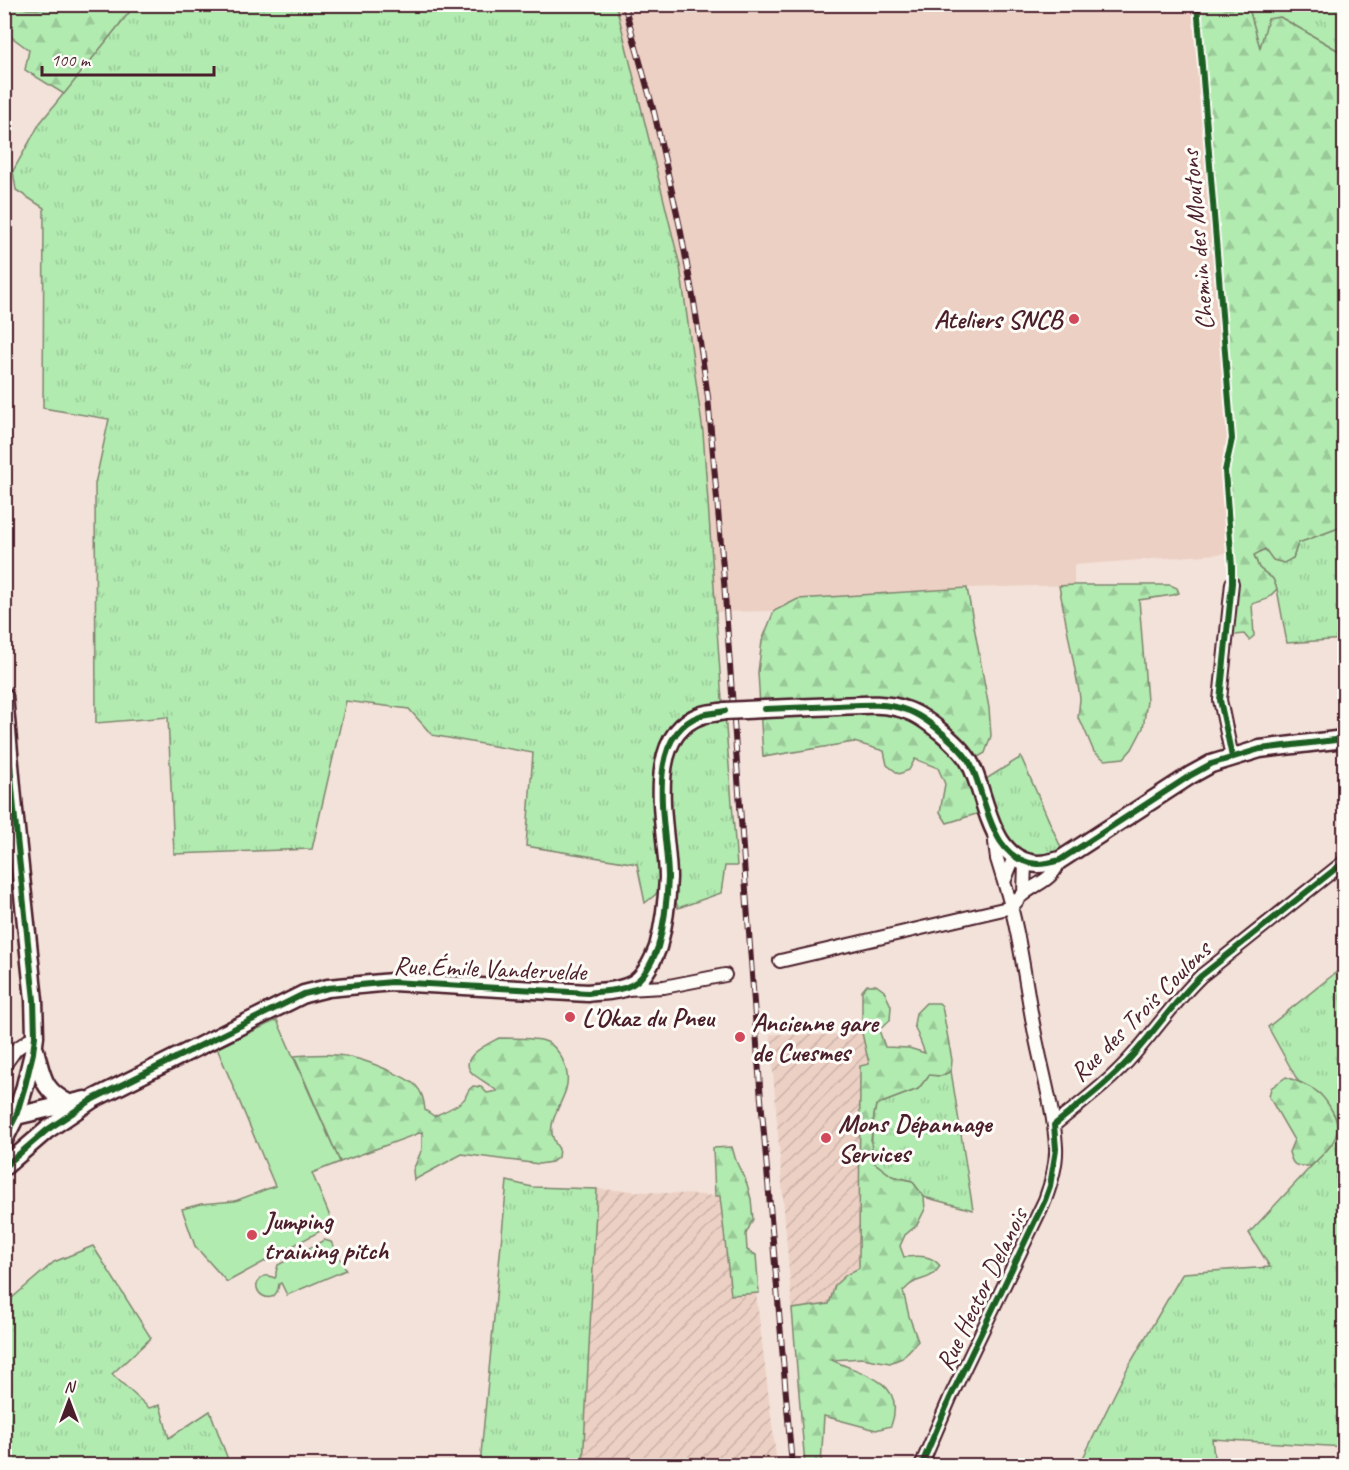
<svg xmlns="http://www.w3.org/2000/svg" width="1349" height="1470" viewBox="0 0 1349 1470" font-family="Caveat,sans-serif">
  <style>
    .built { fill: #ecd0c4 }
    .industrial { fill: url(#industrial-furrows) }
    .grass { fill: url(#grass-tufts); stroke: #7e856e; stroke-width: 1.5 }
    .forest { fill: url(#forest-firs); stroke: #7e856e; stroke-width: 1.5 }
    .park { fill: #b1ebb0; stroke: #7e856e; stroke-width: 1.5 }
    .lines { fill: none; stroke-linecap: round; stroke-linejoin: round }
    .street-casing { stroke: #4a1f2b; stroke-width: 16 }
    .secondary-casing { stroke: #4a1f2b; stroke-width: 21 }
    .street { stroke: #fdfcf7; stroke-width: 12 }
    .secondary { stroke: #fdfcf7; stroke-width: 16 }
    .rail-casing { stroke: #4a1f2b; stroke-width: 6 }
    .rail { stroke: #fdfcf7; stroke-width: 4; stroke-dasharray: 11; stroke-linecap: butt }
    .secondary-bridge-casing { stroke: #4a1f2b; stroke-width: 21; stroke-linecap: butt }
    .secondary-bridge { stroke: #fdfcf7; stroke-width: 16 }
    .cycleway-casing { stroke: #fdfcf7; stroke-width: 10 }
    .cycleway { stroke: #1b5e20; stroke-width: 6 }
    .poi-dot { fill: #d1495b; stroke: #fdfcf7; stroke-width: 2 }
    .labels { text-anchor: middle; stroke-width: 6; stroke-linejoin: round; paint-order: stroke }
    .street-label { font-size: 26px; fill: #4a1f2b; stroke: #fdfcf7 }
    .poi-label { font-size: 26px; font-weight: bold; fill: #4a1f2b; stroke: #fdfcf7; text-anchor: start }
  </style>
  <defs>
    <pattern id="industrial-furrows" width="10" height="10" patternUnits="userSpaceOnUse" patternTransform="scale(1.5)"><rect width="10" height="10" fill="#ecd0c4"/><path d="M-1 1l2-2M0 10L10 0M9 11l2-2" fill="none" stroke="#ccb2a9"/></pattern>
    <pattern id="grass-tufts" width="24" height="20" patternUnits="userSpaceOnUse" patternTransform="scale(1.5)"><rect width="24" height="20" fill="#b1ebb0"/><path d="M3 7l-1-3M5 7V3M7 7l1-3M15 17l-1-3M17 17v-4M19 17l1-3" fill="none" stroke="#9ac998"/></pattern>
    <pattern id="forest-firs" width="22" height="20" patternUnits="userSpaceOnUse" patternTransform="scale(1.5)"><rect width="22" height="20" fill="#b1ebb0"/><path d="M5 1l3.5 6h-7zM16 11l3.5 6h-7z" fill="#9ac998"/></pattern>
  </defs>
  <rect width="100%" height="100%" fill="#f3e2d9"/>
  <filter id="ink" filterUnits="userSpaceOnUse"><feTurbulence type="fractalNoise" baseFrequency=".0167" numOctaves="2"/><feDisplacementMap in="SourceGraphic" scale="12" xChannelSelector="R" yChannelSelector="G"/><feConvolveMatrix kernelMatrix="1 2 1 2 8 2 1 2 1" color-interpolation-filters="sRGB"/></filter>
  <g filter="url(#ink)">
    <!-- built -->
    <path class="built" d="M 616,5 L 1197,5 L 1232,439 L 1223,448 L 1231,553 L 1074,565 L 1074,585 L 967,588 L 798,599 L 774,611 L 716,612 L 703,432 L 680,266 Z"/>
    <!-- industrial -->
    <path class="industrial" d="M 862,1033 L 869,1064 L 860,1066 L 859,1268 L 846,1275 L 835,1285 L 829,1304 L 792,1309 L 770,1034 L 819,1035 Z
      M 597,1189 L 720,1196 L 731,1295 L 756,1293 L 777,1465 L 583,1466 Z"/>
    <!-- grass -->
    <path class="grass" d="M 135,5 L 616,5 L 680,266 L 703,432 L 722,700 L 724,702 C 709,706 672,717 668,733 C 666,739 667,746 666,753 L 698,725 L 725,715 L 737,866 L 725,866 L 721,893 L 678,908 L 668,878 L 655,895 L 645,903 L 637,864 L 526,846 L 533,753 L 432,735 L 409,709 L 346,701 L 312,849 L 174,854 L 168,717 L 96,723 L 95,484 L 109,419 L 43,408 L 44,208 L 16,190 L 13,171 L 40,123 Z
      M 1248,5 L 1344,5 L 1344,54 L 1280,17 L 1260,49 Z
      M 1344,526 L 1344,639 L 1287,643 L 1277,589 L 1273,579 L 1259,568 L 1254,555 L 1265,548 L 1293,558 L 1298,543 Z
      M 1021,757 L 1065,857 L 1014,857 L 978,784 Z
      M 1344,966 L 1344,1447 L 1212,1439 L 1215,1465 L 1079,1466 L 1128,1367 L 1183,1273 L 1270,1267 L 1249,1233 L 1331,1145 L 1338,1131 L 1334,1114 L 1320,1094 L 1298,1081 L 1268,1027 Z
      M 951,1071 L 973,1210 L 924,1197 L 912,1181 L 892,1176 L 872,1161 C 871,1142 872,1123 876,1105 L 918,1089 L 929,1075 L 941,1076 Z
      M 507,1181 L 532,1187 L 597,1189 L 583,1465 L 480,1465 Z
      M 93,1246 L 151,1338 L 112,1374 L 149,1408 L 160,1405 L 169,1438 L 210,1411 L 230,1465 L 5,1465 L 5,1304 L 54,1262 Z"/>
    <!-- forest -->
    <path class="forest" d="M 49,4 L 135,5 L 64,94 L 25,70 L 29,50 L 5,32 L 5,5 C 22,6 32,14 49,4 Z
      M 1197,5 L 1248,5 L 1260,48 L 1268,19 L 1280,17 L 1344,54 L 1344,526 L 1298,543 L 1293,558 L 1284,563 L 1273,560 L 1265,549 L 1254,555 L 1259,568 L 1273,579 L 1277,589 L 1267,599 L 1252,604 L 1254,636 L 1249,640 L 1244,634 L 1227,636 L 1232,567 L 1225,471 L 1232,439 Z
      M 1074,585 L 1170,585 L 1177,588 L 1179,593 L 1173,595 L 1139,600 L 1147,701 L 1143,728 L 1132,749 L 1124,758 L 1105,760 L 1094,752 L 1083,726 L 1078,718 L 1080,699 L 1079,691 L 1059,586 Z
      M 967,588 L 989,708 L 991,736 L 985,753 L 969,762 L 986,811 L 947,823 L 940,812 L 945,784 L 938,768 L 915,759 L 909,770 L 899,774 L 887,765 L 884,751 L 854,742 L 763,757 L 758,672 L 762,641 L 774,611 L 798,599 Z
      M 867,985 L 876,985 L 884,991 L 891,1006 L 890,1020 L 879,1030 L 885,1047 L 909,1048 L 925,1053 L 914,1025 L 916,1013 L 926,1003 L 939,1003 L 942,1006 L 952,1060 L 951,1071 L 941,1076 L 929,1075 L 918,1089 L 876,1105 C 873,1117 872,1128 871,1141 C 871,1148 874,1153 872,1161 L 892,1176 L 912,1181 L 924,1197 L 925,1209 L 917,1225 L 905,1235 L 900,1246 L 904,1257 C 917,1256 931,1254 940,1266 C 929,1282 924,1276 911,1284 C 909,1285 905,1290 903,1291 L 909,1316 L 918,1341 L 902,1358 L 890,1363 L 862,1358 L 832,1360 C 855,1372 899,1378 894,1413 C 894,1417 892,1422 891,1426 L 876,1430 L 824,1416 L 821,1465 L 805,1465 L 792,1309 L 829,1304 L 835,1285 L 846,1275 L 859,1268 L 860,1066 L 869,1064 L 862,1033 L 862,991 Z
      M 499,1038 C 513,1038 528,1038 541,1040 C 560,1044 571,1072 566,1089 C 559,1112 542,1126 559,1149 L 558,1157 L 552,1162 L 539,1164 L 462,1154 L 414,1180 L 413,1170 L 422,1149 L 422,1132 L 340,1162 L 294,1056 C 312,1055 332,1053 350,1057 C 364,1060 377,1065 390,1071 C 411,1081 423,1084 425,1110 L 434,1116 C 441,1113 461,1105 465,1098 C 468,1092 467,1090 473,1086 L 481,1087 L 487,1093 L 497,1091 C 490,1085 481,1080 473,1074 C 456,1058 488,1044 499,1038 Z
      M 1286,1077 C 1297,1081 1311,1086 1320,1094 C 1328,1102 1340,1121 1337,1132 C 1334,1146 1321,1156 1311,1166 C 1296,1166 1293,1168 1289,1152 L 1294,1140 L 1269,1097 L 1271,1088 Z
      M 732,1147 L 736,1161 L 747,1184 L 751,1199 L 753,1219 L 746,1234 L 747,1250 L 756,1255 L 759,1293 L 731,1295 L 720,1196 L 715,1196 L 713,1148 Z"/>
    <!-- park -->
    <path class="park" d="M 277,1020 L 340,1162 L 312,1173 L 333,1224 L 227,1282 L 195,1246 L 182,1209 L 201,1204 L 235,1201 L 275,1186 L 217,1048 Z
      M 324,1240 L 331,1242 L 346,1270 L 287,1295 L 281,1283 L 279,1284 C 276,1311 246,1291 261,1278 C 265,1274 270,1276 275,1278 L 276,1276 L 276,1272 L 278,1265 Z"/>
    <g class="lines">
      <defs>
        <path id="street" d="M 1232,583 L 1220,700 L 1232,757
          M 994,833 L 997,859 L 1004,882
          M 1024,894 L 1025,862
          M 780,961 L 1012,907 C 1016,902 1020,896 1025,893 C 1041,881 1052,880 1060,860
          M 627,989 L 664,987 L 725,975
          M 4,1066 L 16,1049 L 35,1036
          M 1054,1125 C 1081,1103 1111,1081 1134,1054 C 1157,1028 1176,1000 1201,976 L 1344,862
          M 921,1466 L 950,1398 L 1045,1200 C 1051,1184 1057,1164 1056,1147 C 1054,1110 1042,1070 1035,1034 C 1025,984 1020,931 1004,882 L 1014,857"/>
        <path id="secondary" d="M 4,696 L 14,810 L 34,1000 L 35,1036 L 33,1053 L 25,1086 L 16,1116 L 4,1140
          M 765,709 C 789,708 813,707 838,706 C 860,705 884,702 906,710 C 925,716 962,747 971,765 C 987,798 990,862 1038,864 C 1045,864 1053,862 1060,860 L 1191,775 L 1211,764 L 1260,749 L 1344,739
          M 35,1050 C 43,1078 42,1090 70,1104
          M 16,1116 L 85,1100
          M 4,1167 L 47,1130 L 93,1099 L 304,994 L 328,988 L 392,982 L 588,993 C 602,991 619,992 633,984 C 645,977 653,960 658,947 C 664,925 667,901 668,878 C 668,831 640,736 702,715 C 709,713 717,713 725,711"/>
      </defs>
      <!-- street casing -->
      <use href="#street" class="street-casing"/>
      <!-- secondary casing -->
      <use href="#secondary" class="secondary-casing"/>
      <!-- street -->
      <use href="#street" class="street"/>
      <!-- secondary -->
      <use href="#secondary" class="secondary"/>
      <defs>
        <path id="rail" d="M 624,4 L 654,112 L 680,227 L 694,302 L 708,397 L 723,567 L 760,1087 L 792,1466"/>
      </defs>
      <!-- rail casing -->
      <use href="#rail" class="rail-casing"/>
      <!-- rail -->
      <use href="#rail" class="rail"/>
      <defs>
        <path id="secondary-bridge" d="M 725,711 L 765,709"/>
      </defs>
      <!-- secondary-bridge casing -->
      <use href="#secondary-bridge" class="secondary-bridge-casing"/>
      <!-- secondary-bridge -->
      <use href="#secondary-bridge" class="secondary-bridge"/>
      <defs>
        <path id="cycleway" d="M 1197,4 L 1232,439 L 1225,471 L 1232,567 L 1232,583 L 1220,700 L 1232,757
          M 4,696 L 14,810 L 34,1000 L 35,1036 L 33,1053 L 25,1086 L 16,1116 L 4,1140
          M 765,709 C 789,708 813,707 838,706 C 860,705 884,702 906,710 C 925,716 962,747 971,765 C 987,798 990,862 1038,864 C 1045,864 1053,862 1060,860 L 1191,775 L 1211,764 L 1260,749 L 1344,739
          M 4,1167 L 47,1130 L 93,1099 L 304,994 L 328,988 L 392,982 L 588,993 C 602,991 619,992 633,984 C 645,977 653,960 658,947 C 664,925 667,901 668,878 C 668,831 640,736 702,715 C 709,713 717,713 725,711
          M 921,1466 L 950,1398 L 1045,1200 L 1050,1186 L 1056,1149 L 1054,1125 C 1081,1103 1111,1081 1134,1054 C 1157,1028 1176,1000 1201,976 L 1344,862"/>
      </defs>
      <!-- cycleway casing -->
      <use href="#cycleway" class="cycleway-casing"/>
      <!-- cycleway -->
      <use href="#cycleway" class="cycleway"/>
    </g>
  </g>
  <!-- markers -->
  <g class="poi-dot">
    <circle cx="1074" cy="319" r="6"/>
    <circle cx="570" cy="1017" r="6"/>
    <circle cx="740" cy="1037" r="6"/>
    <circle cx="826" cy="1138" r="6"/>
    <circle cx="252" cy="1235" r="6"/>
  </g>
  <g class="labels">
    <!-- street labels -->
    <g class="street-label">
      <text transform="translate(1197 240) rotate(-95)" y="9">Chemin des Moutons</text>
      <text transform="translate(490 968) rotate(2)" y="9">Rue Émile Vandervelde</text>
      <text transform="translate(1140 1011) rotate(-45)" y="9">Rue des Trois Coulons</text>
      <text transform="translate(981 1289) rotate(-64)" y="9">Rue Hector Delanois</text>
    </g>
    <!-- poi labels -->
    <g class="poi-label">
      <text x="1062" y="328" text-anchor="end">Ateliers SNCB</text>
      <text x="582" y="1026">L'Okaz du Pneu</text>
      <text x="752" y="1031">Ancienne gare<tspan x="752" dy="30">de Cuesmes</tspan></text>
      <text x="838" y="1132">Mons Dépannage<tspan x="838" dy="30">Services</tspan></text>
      <text x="264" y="1229">Jumping<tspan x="264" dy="30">training pitch</tspan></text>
    </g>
  </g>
  <!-- margin -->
  <rect width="1349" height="1470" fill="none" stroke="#fdfcf7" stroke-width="24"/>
  <rect x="12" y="12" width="1325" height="1446" fill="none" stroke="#4a1f2b" stroke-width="2" filter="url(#ink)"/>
  <!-- north arrow -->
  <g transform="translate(69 1401)" stroke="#fdfcf7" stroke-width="4.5" paint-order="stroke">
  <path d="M0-4.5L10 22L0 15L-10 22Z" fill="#4a1f2b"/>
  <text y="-9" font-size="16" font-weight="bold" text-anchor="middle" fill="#4a1f2b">N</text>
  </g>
  <!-- scale -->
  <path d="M42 66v9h172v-9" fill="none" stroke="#4a1f2b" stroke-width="3"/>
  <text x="51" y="66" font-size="18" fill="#4a1f2b" stroke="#fdfcf7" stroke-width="4.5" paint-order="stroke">100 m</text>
</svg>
